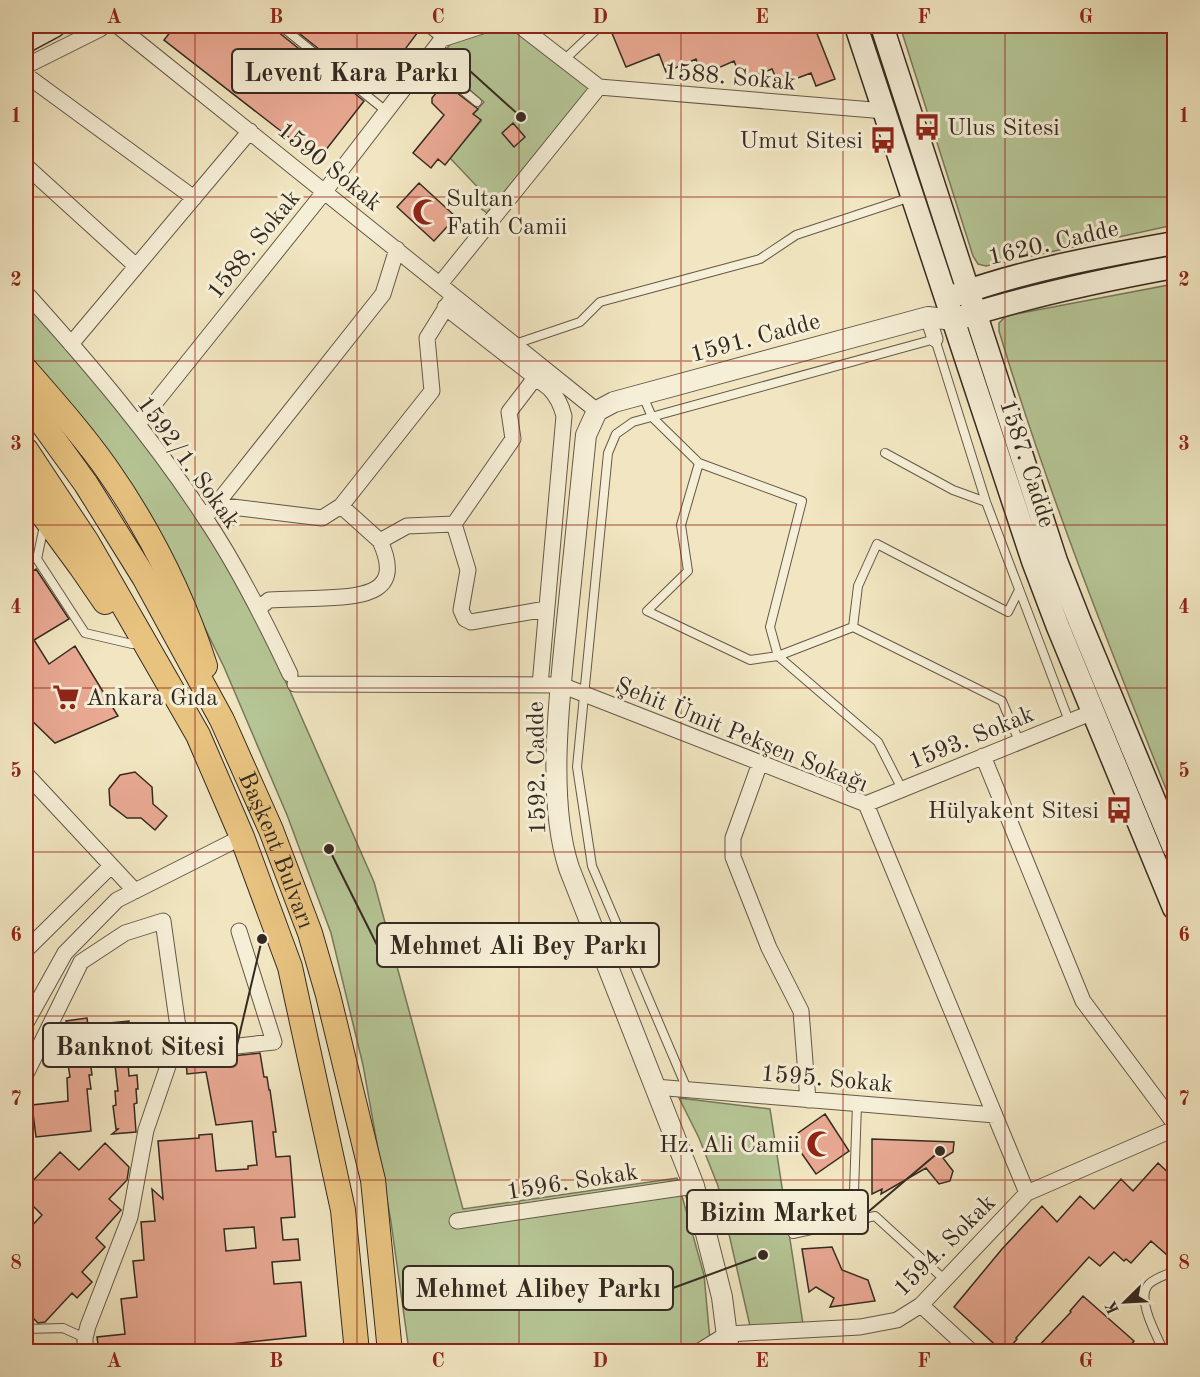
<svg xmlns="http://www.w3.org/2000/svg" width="1200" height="1377" viewBox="0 0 1200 1377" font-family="'Old Standard TT',serif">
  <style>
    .green { fill: #b6c696; stroke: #76785c; stroke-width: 1.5 }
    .building { fill: #e9a993; stroke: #352a21; stroke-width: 1.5; fill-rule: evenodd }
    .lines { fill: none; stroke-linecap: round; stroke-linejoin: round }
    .service-casing { stroke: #645949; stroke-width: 10 }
    .minor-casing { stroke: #645949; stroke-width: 17 }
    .tertiary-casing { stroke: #645949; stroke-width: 22 }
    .secondary-casing { stroke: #352a21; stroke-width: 25 }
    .primary-casing { stroke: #352a21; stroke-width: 26 }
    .service { stroke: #f6efd7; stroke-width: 8 }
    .minor { stroke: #f6efd7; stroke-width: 15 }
    .tertiary { stroke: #f6efd7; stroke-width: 20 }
    .secondary { stroke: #f6efd7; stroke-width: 22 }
    .primary { stroke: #e8c380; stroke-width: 24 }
    .grid { fill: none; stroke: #8f2418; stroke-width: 1.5; stroke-opacity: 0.55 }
    .labels { text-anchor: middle; stroke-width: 6; stroke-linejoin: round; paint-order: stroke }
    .street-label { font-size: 24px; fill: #352a21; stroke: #f6efd7 }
    .poi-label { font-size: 24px; fill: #352a21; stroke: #f6efd7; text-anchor: start }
    .leader { fill: none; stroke: #352a21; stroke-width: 2 }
    .callout-dot { fill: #352a21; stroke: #f6efd7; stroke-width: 2 }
    .callout { fill: #f6efd7; stroke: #352a21; stroke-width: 2 }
    .callout-label { font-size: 26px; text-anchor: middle; font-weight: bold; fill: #352a21 }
    .neatline { fill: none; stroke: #8f2418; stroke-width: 2 }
    .grid-label { font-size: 20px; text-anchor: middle; font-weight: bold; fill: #8f2418 }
  </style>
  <rect width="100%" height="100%" fill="#f1e6c1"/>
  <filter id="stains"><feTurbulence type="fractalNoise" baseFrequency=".00333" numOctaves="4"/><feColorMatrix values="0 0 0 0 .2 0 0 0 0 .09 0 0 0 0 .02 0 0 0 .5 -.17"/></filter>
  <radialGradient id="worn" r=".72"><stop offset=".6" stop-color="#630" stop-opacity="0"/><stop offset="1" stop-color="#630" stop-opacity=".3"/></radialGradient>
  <!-- green -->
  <path class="green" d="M 494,26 L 516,26 L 592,85 L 487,213 L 479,207 L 487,197 L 450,158 L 481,121 L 473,114 L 484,102 L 437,62 L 454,39 Z
    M 900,26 L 1174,26 L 1174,225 L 986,266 L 978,264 L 973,256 Z
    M 1174,284 L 1174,809 C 1111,651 1048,494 999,331 L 999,323 L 1006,316 Z
    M 26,303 L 112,400 L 156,457 L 203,525 L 253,612 L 290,691 L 374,882 L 463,1209 L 677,1178 L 704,1275 L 711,1351 L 409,1351 L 391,1222 L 363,1065 L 331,933 L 287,815 L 224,667 L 150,516 L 92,429 L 26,353 Z
    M 679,1098 L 770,1109 L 803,1324 L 750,1326 L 718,1186 L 699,1138 Z"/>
  <!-- building -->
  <path class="building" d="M 175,26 L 275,26 L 277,31 L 364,101 L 318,160 L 164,40 Z
    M 290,26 L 410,26 L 418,32 L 373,92 Z
    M 609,26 L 814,26 L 835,79 L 816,86 L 811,73 L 779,85 L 772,69 L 742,81 L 734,61 L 702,75 L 696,59 L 666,72 L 659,54 L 626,67 Z
    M 444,83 L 478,109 L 473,114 L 481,120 L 445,165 L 438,159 L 431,168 L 413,153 L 444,115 L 432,103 L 432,98 Z
    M 513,123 L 525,137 L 514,147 L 502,133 Z
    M 419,183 L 456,217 L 434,241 L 397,207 Z
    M 36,569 L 69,619 L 34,640 L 49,664 L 75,646 L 118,716 L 55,743 L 26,715 L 26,680 L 31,676 L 26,667 L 26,576 Z
    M 135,772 L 152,787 L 153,804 L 167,816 L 155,830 L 141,818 L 127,818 L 110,805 L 109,789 L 120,775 Z
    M 87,1018 L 88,1025 L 129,1021 L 130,1049 L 127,1050 L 129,1076 L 137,1075 L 138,1089 L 136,1089 L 137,1103 L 134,1104 L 136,1132 L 112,1134 L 118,1129 L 116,1129 L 113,1106 L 116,1105 L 115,1091 L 118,1091 L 115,1065 L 91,1067 L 92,1075 L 89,1075 L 91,1089 L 87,1089 L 91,1131 L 36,1137 L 32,1105 L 68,1101 L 67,1078 L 70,1077 L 68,1064 L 72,1063 L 66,1021 Z
    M 260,1053 L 264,1077 L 267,1077 L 269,1090 L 270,1090 L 276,1132 L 273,1132 L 276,1157 L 290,1156 L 295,1217 L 281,1218 L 283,1240 L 298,1239 L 300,1260 L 272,1262 L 274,1284 L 301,1282 L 306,1336 L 156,1352 L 99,1352 L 97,1337 L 125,1334 L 121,1299 L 137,1297 L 133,1261 L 144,1260 L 141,1222 L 155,1221 L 152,1189 L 163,1199 L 158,1141 L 199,1138 L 199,1135 L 212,1134 L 216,1171 L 248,1169 L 248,1166 L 257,1165 L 252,1121 L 216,1125 L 206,1072 L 187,1074 L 186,1061 ZM 254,1227 L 256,1248 L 226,1251 L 224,1229 Z
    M 825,1114 L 849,1151 L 816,1174 L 791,1138 Z
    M 872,1139 L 954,1142 L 953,1152 L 943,1158 L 953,1171 L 950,1181 L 939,1184 L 926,1168 L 881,1194 L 882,1189 L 872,1194 Z
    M 105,1143 L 129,1167 L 127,1180 L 109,1199 L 121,1210 L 96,1238 L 105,1247 L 82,1272 L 92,1282 L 77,1298 L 72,1293 L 45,1322 L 38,1323 L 26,1311 L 26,1232 L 42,1215 L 26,1199 L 26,1188 L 60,1152 L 79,1170 Z
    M 1158,1163 L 1174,1178 L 1174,1261 L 1151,1241 L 1131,1263 L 1126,1259 L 1124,1261 L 1114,1252 L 1100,1266 L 1089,1257 L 1016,1338 L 1017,1339 L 1006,1352 L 1003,1352 L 954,1307 L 1002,1249 L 1042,1206 L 1057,1222 L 1080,1196 L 1094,1209 L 1121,1179 L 1133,1191 Z
    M 832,1247 L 842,1270 L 868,1280 L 875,1301 L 830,1307 L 834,1298 L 816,1287 L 809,1292 L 802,1249 Z
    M 1083,1296 L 1134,1341 L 1125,1352 L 1033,1352 L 1071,1312 L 1070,1311 Z"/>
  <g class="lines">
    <defs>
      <path id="service" d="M 281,26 L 386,111
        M 426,26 L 442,39
        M 426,60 L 477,102
        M 564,60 L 600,26
        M 515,344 L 580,322 L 600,302 L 760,259 L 796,235 L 911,197
        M 643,396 L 652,417 L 699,463 L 681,525 L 688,571 L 647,611 L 750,660 L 778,656 L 878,742 L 902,789
        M 885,453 L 953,490 L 986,502
        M 699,463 L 802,501 L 770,627 L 778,656 L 853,627 L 1002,701 L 1019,741
        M 44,526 L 37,559 L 85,633 L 132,644
        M 853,627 L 858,586 L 877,544 L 1008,612 L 1019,590
        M 687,1089 L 592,866 L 577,767 L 608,453 L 616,434 L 633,422 L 935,339 L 986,502 L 1069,721
        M 853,1221 L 857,1104
        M 793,1234 L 875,1216 L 945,1280
        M 26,1329 L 63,1328 L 85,1338
        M 1164,1352 C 1157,1336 1135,1298 1149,1284 C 1155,1278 1166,1275 1174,1271"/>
      <path id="minor" d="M 118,26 L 597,411
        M 520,26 L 599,87 L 885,111
        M 26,66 L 100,29
        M 26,75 L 194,198
        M 26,166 L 136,266
        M 440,284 L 599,87
        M 26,293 C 90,364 153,438 205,518 C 238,567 265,621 290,674
        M 445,307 L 549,388 C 557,396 561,404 564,416 L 540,685
        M 928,317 L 935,339
        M 71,344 L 250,131
        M 138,424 L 325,191 L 442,39 L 482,26
        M 216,505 L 322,518 L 341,506 L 432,391 L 427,338 L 450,301
        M 341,506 L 380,541 L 407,526 L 454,524 L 513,439 L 509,412 L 535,378
        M 211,511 L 383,294 L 397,249
        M 454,524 L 468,570 L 461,610 L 465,619 L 471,622 L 546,609
        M 259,608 L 269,600 C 287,599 306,599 325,598 C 365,596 404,593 380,541
        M 295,684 L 561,685 L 866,804 L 1027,1193
        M 983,756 L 1083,1001 L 1174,1123
        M 760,763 L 733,838 L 733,857 L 769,948 L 801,1011 L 808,1100
        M 26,774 L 135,891
        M 866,804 L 1093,712
        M 26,950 L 111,866
        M 26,1023 L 65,953 L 117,900 L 242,837
        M 172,1053 L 274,1042 L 239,931
        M 26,1074 L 81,962 L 125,933 L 163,921 L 179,1034 L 146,1130 L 130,1217 L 88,1326 L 85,1338 L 85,1352
        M 655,1087 L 995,1115
        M 457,1221 L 694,1186
        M 921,1305 L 972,1352
        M 698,1352 L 727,1334 L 860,1327 L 897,1320 L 921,1305 L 1027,1193 L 1174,1129"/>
      <path id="tertiary" d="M 729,1352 L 722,1297 L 694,1186 L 569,868 C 547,801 559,700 566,631 C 573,566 579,500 586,435 L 597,411 L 614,402 L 928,317 L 953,320"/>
      <path id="secondary" d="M 856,26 L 1033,561 L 1058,627 L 1174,908
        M 882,26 L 1056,561 L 1080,622 L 1174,848
        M 26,41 L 54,26
        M 956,295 C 1026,270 1101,256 1174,243
        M 963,317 C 1032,295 1103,280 1174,267"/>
      <g id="primary">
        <path d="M 26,370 C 54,402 83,435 107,469 C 149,529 183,597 205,666"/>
        <path id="s1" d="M 26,401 L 86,484 L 144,577 L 222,720 L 271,830 L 310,933 L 328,995 L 373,1180 L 390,1352"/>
        <path d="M 26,450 L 87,542 L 198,735 L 242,837 L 290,967 L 343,1210 L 357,1352"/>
        <path d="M 26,492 L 81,567 L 105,602"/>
      </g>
    </defs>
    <!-- service casing -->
    <use href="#service" class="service-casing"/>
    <!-- minor casing -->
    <use href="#minor" class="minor-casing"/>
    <!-- tertiary casing -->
    <use href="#tertiary" class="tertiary-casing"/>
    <!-- secondary casing -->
    <use href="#secondary" class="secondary-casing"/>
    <!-- primary casing -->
    <use href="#primary" class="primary-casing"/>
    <!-- service -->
    <use href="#service" class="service"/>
    <!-- minor -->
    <use href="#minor" class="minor"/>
    <!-- tertiary -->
    <use href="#tertiary" class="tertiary"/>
    <!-- secondary -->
    <use href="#secondary" class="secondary"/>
    <!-- primary -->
    <use href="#primary" class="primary"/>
  </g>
  <!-- grid -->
  <path class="grid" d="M 195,26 L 195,1352M 357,26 L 357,1352M 519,26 L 519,1352M 681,26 L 681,1352M 843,26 L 843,1352M 1005,26 L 1005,1352M 26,197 L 1174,197M 26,361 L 1174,361M 26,525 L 1174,525M 26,688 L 1174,688M 26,852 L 1174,852M 26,1016 L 1174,1016M 26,1180 L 1174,1180"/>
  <!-- icons -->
  <defs>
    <symbol id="bus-bare" viewBox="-9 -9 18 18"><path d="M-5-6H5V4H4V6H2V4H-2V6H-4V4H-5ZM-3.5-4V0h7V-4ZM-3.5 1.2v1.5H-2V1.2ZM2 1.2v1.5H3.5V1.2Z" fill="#8f2418" stroke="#f6efd7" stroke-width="2.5" paint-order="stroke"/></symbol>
    <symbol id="mosque-bare" viewBox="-9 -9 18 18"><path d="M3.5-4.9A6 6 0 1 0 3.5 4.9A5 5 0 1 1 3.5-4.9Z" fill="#8f2418" stroke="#f6efd7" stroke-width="2.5" paint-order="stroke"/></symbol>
    <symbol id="supermarket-bare" viewBox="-9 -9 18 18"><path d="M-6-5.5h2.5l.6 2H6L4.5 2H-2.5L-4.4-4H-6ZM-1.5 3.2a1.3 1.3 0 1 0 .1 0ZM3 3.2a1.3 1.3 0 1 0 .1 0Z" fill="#8f2418" stroke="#f6efd7" stroke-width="2.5" paint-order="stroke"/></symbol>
  </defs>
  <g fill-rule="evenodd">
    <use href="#bus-bare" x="908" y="108" width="38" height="38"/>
    <use href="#bus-bare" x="864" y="121" width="38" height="38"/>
    <use href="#mosque-bare" x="407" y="193" width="38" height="38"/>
    <use href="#supermarket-bare" x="47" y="678" width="38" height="38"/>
    <use href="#bus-bare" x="1100" y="791" width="38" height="38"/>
    <use href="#mosque-bare" x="801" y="1125" width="38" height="38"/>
  </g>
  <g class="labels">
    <!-- street labels -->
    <g class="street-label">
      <text transform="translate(730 76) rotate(5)" y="8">1588. Sokak</text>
      <text transform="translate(330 166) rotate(39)" y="8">1590 Sokak</text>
      <text transform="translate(1053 242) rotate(-13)" y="8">1620. Cadde</text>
      <text transform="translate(253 244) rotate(-51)" y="8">1588. Sokak</text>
      <text transform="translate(755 337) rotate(-15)" y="8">1591. Cadde</text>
      <text transform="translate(189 462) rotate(54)" y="8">1592/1. Sokak</text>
      <text transform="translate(1028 463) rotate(72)" y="8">1587. Cadde</text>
      <text transform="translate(742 734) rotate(22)" y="8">Şehit Ümit Pekşen Sokağı</text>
      <text transform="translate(971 737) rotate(-22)" y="8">1593. Sokak</text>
      <text transform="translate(536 768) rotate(-91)" y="8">1592. Cadde</text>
      <text dy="8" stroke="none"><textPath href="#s1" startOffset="516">Başkent Bulvarı</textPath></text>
      <text transform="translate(827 1078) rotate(5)" y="8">1595. Sokak</text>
      <text transform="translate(572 1181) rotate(-9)" y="8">1596. Sokak</text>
      <text transform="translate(944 1245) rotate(-45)" y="8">1594. Sokak</text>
    </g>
    <!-- poi labels -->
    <g class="poi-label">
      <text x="947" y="135">Ulus Sitesi</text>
      <text x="863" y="148" text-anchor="end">Umut Sitesi</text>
      <text x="446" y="206">Sultan<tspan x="446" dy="28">Fatih Camii</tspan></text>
      <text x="86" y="705">Ankara Gıda</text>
      <text x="1099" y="818" text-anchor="end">Hülyakent Sitesi</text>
      <text x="800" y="1152" text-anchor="end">Hz. Ali Camii</text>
    </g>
  </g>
  <!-- callouts -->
  <path class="leader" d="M521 117L470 71M329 849L377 945M262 939L237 1045M940 1151L868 1212M763 1255L673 1288"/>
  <g class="callout-dot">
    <circle cx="521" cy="117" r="6"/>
    <circle cx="329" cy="849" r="6"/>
    <circle cx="262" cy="939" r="6"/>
    <circle cx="940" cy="1151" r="6"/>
    <circle cx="763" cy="1255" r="6"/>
  </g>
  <g class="callout">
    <rect x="232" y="49" width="238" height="44" rx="6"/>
    <rect x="377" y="923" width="282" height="44" rx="6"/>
    <rect x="43" y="1023" width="194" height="44" rx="6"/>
    <rect x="687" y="1190" width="181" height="44" rx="6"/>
    <rect x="403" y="1266" width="270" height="44" rx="6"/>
  </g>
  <g class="callout-label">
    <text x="351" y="81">Levent Kara Parkı</text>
    <text x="518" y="954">Mehmet Ali Bey Parkı</text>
    <text x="140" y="1055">Banknot Sitesi</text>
    <text x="778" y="1221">Bizim Market</text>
    <text x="538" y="1297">Mehmet Alibey Parkı</text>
  </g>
  <!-- margin -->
  <rect width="1200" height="1377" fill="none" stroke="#f1e6c1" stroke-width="66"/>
  <!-- north arrow -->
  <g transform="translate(1125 1302) rotate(246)" stroke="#f6efd7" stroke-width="4.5" paint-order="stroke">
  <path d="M0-4.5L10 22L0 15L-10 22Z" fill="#352a21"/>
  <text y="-9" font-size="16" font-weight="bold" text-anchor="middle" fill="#352a21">K</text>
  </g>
  <rect x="33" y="33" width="1134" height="1311" class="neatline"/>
  <g class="grid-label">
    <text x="114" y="23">A</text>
    <text x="276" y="23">B</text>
    <text x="438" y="23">C</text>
    <text x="600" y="23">D</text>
    <text x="762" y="23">E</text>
    <text x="924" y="23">F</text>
    <text x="1086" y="23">G</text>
    <text x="16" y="122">1</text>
    <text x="1184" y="122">1</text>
    <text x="16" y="286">2</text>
    <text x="1184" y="286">2</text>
    <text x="16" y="450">3</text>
    <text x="1184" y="450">3</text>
    <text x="16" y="613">4</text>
    <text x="1184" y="613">4</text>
    <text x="16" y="777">5</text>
    <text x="1184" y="777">5</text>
    <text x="16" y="941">6</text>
    <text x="1184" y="941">6</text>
    <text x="16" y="1105">7</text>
    <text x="1184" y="1105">7</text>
    <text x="16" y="1269">8</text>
    <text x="1184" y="1269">8</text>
    <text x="114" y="1367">A</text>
    <text x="276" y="1367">B</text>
    <text x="438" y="1367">C</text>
    <text x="600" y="1367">D</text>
    <text x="762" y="1367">E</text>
    <text x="924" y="1367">F</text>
    <text x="1086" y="1367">G</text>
  </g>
  <rect width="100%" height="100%" filter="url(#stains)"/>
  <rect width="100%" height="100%" fill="url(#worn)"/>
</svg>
